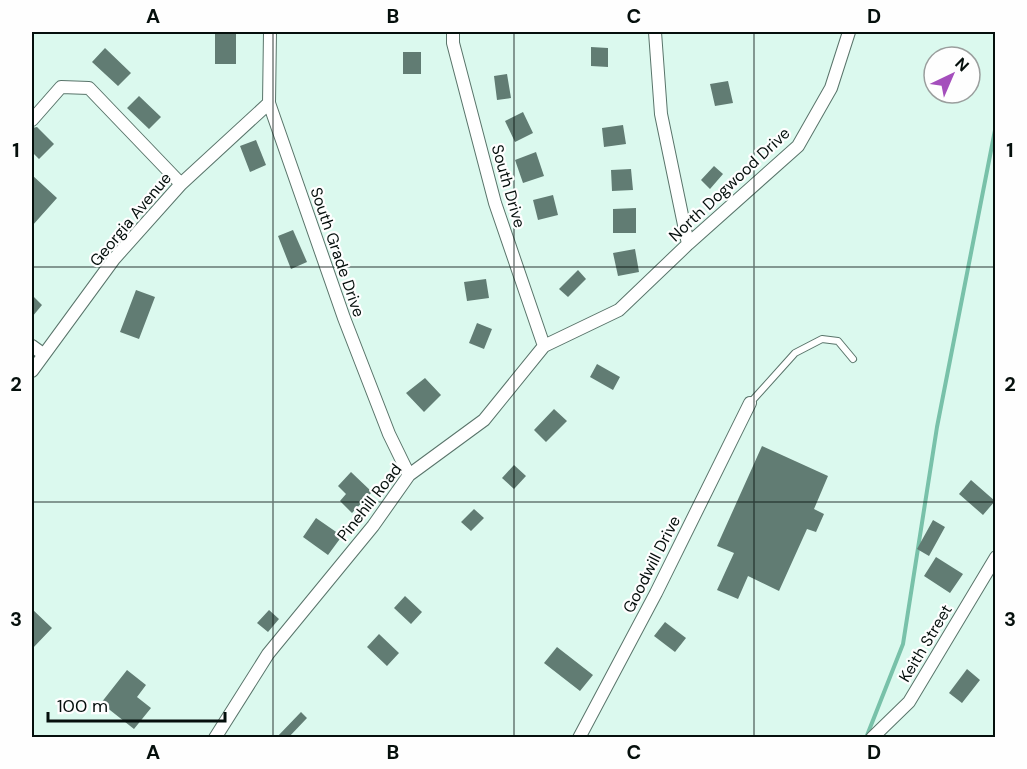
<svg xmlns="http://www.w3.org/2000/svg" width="1027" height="769" viewBox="0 0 1027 769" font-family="'DM Sans',sans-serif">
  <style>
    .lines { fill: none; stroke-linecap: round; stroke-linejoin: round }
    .stream { stroke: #78c1a9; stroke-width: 4 }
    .building { fill: #617c73 }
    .service-casing { stroke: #59746a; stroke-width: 8 }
    .minor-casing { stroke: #59746a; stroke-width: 14 }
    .service { stroke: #fff; stroke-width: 6 }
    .minor { stroke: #fff; stroke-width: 12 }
    .grid { fill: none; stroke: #050f0c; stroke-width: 1.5; stroke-opacity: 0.55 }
    .labels { text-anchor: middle; stroke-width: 4.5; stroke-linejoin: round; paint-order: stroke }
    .street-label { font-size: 16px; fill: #050f0c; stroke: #fefefe }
    .neatline { fill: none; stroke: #050f0c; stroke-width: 2 }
    .grid-label { font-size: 20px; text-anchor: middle; font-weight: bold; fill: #050f0c }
  </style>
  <rect width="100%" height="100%" fill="#dbf9ee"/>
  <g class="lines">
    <!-- stream -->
    <path class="stream" d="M 866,738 L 903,644 L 937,427 L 996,125"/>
  </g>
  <!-- building -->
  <path class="building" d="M 215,32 L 236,32 L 236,64 L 215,64 Z
    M 591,47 L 608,48 L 608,67 L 591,66 Z
    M 105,48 L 131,73 L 118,86 L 92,62 Z
    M 403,52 L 421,52 L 421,74 L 403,74 Z
    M 507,74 L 511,98 L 497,100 L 494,76 Z
    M 728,81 L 733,103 L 715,106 L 710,84 Z
    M 139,96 L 161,117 L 149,129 L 127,108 Z
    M 523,112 L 533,133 L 515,142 L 505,121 Z
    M 623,125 L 626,144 L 604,147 L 602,128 Z
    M 37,127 L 54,144 L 39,159 L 32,152 L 32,128 Z
    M 256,140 L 266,165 L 250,172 L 240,146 Z
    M 536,152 L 544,176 L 523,183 L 515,160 Z
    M 714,166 L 723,174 L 710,189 L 701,180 Z
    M 631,169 L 633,190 L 612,191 L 611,170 Z
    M 32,175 L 57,198 L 32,226 Z
    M 553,195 L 558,215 L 538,220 L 533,200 Z
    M 636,208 L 636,233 L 613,233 L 613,209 Z
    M 293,230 L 307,262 L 291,269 L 278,236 Z
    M 635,249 L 639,272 L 618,276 L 613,253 Z
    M 578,270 L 586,279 L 568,297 L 559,289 Z
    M 486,279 L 489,298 L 467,301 L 464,282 Z
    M 136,290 L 155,297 L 139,339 L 120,332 Z
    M 32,295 L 42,305 L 32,317 Z
    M 477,323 L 492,329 L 484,349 L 469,343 Z
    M 597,364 L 620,377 L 613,390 L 590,377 Z
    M 425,378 L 441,395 L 424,412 L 406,393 Z
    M 554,409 L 567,421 L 546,442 L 534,430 Z
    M 762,446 L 828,476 L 814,509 L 824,514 L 816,532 L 807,529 L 779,591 L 748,576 L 738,599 L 717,590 L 734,553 L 717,546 Z
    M 514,465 L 526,476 L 514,489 L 502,478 Z
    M 351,472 L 372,492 L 352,513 L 340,501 L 346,494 L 338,486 Z
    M 971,480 L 995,501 L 983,515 L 959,494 Z
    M 474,509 L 484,518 L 471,531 L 461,522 Z
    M 316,518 L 342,536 L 328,555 L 303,537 Z
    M 933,520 L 945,527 L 929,556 L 917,549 Z
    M 936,557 L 963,574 L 950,593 L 924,576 Z
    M 405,596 L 422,612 L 411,624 L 394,608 Z
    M 32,609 L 52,628 L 32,649 Z
    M 269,610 L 279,619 L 268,632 L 257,623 Z
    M 665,622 L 686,638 L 675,652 L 654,636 Z
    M 379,634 L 399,653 L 387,666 L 367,647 Z
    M 557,647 L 593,675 L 580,691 L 544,663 Z
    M 967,669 L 980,680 L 962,703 L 949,693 Z
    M 127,670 L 146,685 L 137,697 L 151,708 L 134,729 L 101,703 Z
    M 301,712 L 307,718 L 288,738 L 276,738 Z"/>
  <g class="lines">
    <defs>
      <path id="service" d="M 750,403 L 795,353 L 822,339 L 838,341 L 853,359"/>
      <path id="minor" d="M 270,32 L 269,103 L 344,318 L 389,434 L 409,475
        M 453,32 L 453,43 L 495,203 L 544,346
        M 655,32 L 661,114 L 688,244
        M 32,120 L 61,87 L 89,88 L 181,184
        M 32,346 L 43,354
        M 32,371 L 114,259 L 181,184 L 269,103
        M 215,738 L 268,654 L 373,526 L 409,475 L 484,420 L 544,346 L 619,310 L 688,244 L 798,146 L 831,88 L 849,32
        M 579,738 L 656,593 L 750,403
        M 872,738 L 909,702 L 996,557"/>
    </defs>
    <!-- service casing -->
    <use href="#service" class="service-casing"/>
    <!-- minor casing -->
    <use href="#minor" class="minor-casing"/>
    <!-- service -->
    <use href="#service" class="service"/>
    <!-- minor -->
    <use href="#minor" class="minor"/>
  </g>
  <!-- grid -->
  <path class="grid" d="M 273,32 L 273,738M 514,32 L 514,738M 754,32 L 754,738M 32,267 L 996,267M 32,502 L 996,502"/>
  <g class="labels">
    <!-- street labels -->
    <g class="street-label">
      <text transform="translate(729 184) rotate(-43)" y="6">North Dogwood Drive</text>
      <text transform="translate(509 186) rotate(74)" y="6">South Drive</text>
      <text transform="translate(130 219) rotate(-50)" y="6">Georgia Avenue</text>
      <text transform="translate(338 252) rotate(71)" y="6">South Grade Drive</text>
      <text transform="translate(369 502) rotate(-52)" y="6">Pinehill Road</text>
      <text transform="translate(651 564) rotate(-63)" y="6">Goodwill Drive</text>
      <text transform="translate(925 643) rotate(-59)" y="6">Keith Street</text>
    </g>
  </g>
  <!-- border -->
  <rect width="1027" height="769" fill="none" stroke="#fefefe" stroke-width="66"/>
  <!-- north arrow -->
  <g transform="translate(952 75) rotate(44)"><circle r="28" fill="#fefefe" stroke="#9a9e9d" stroke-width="1.5"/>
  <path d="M0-4.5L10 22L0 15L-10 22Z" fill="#a44ebc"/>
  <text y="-9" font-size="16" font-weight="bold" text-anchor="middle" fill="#050f0c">N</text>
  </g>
  <!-- scale -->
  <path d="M48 712v9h177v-9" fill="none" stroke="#050f0c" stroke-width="3"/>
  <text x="57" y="712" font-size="18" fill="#050f0c" stroke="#fefefe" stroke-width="4.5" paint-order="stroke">100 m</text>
  <rect x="33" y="33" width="961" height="703" class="neatline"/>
  <g class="grid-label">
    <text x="153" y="23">A</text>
    <text x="393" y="23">B</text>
    <text x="634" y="23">C</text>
    <text x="874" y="23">D</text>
    <text x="16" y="157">1</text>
    <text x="1010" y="157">1</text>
    <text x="16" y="391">2</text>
    <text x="1010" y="391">2</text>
    <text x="16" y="626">3</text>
    <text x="1010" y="626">3</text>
    <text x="153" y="759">A</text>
    <text x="393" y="759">B</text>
    <text x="634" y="759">C</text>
    <text x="874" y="759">D</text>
  </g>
</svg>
